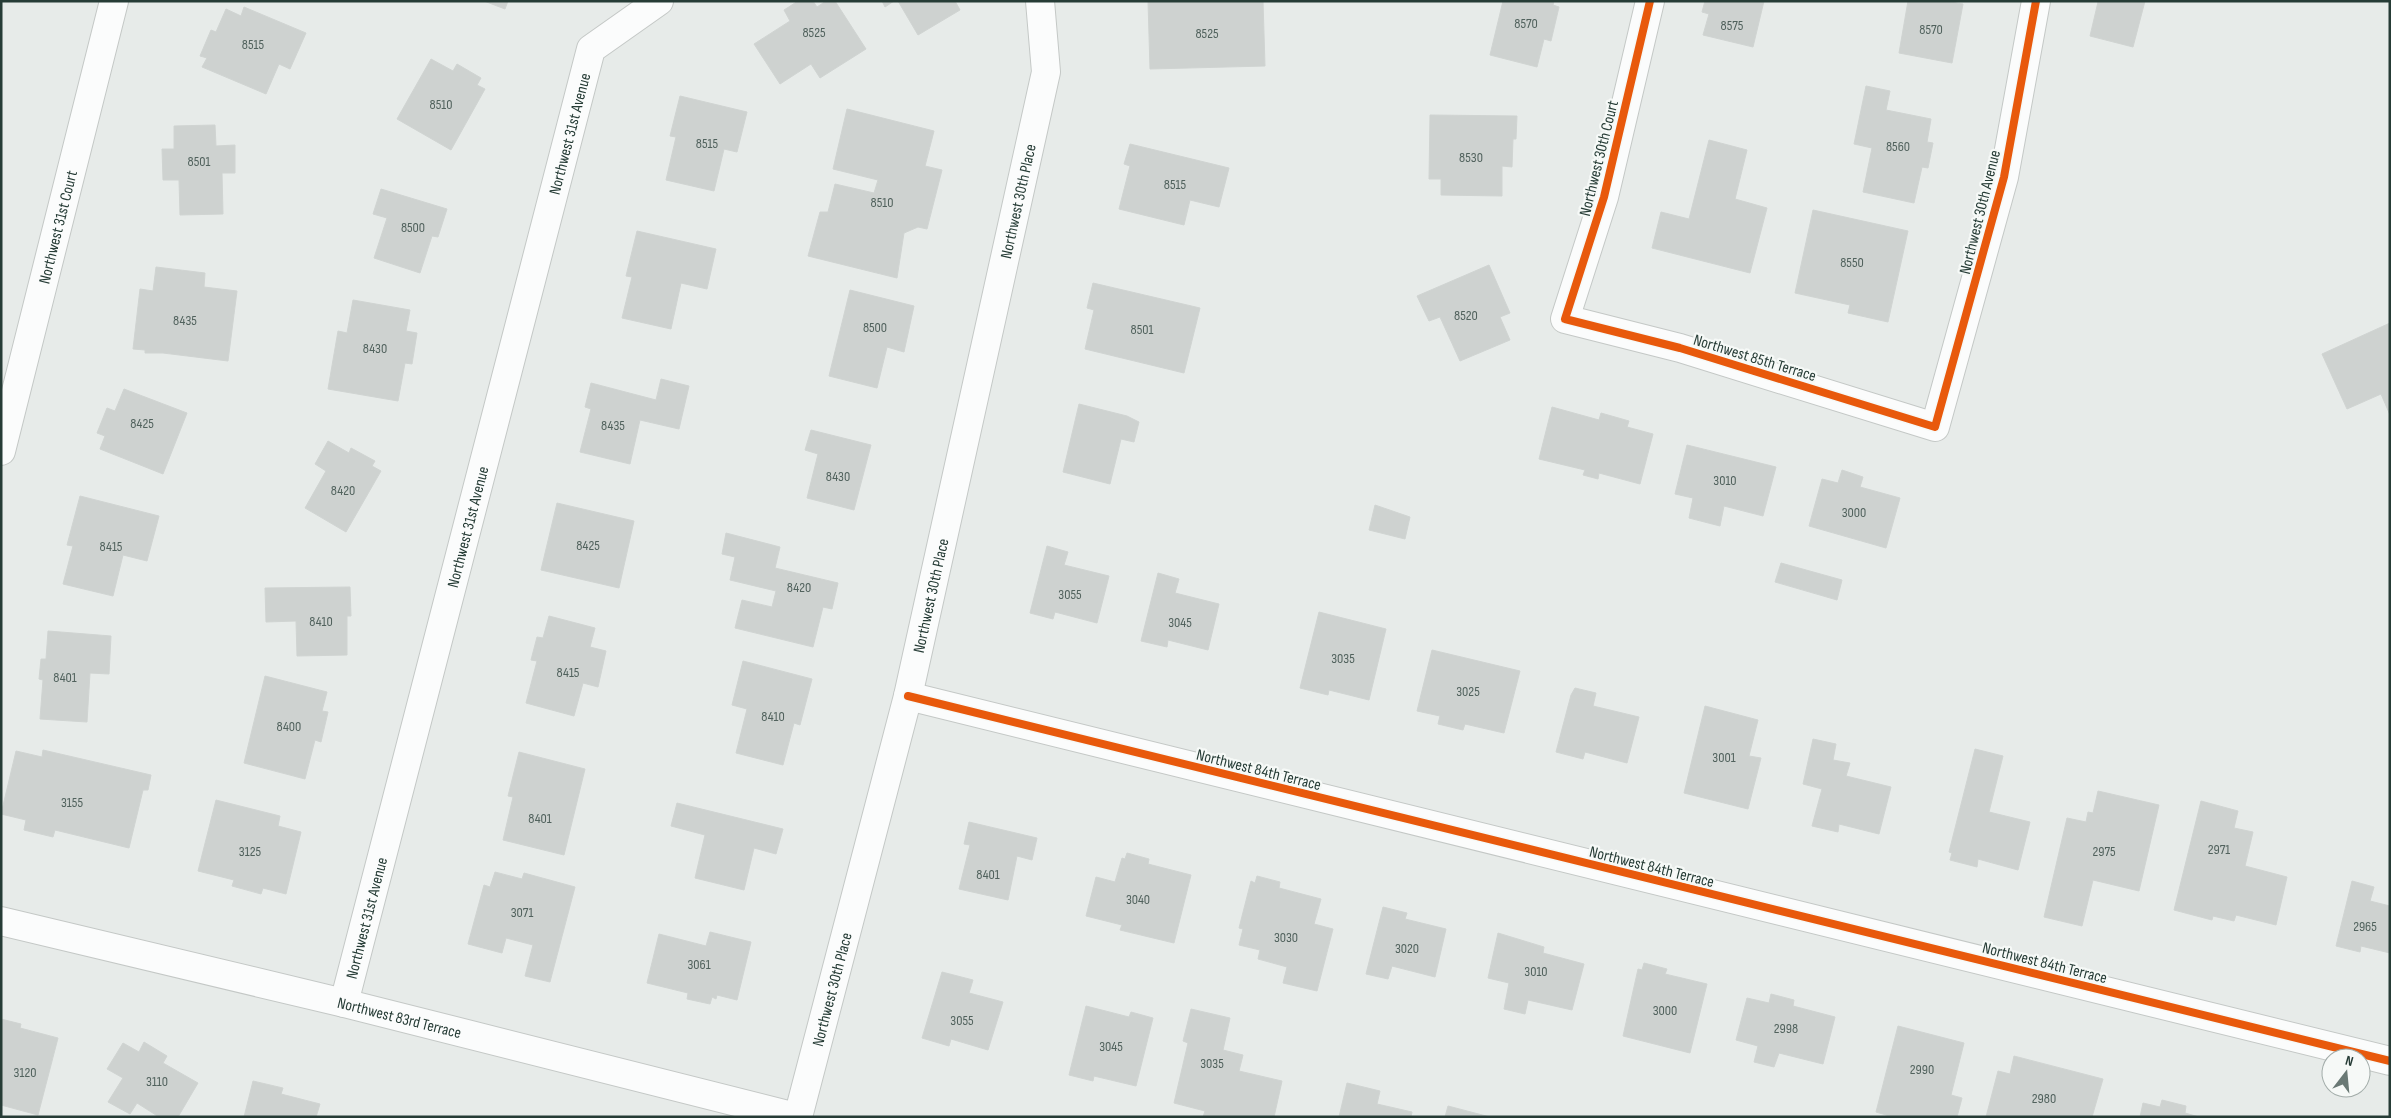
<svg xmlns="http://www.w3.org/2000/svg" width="2391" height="1118" viewBox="0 0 2391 1118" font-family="'Sofia Sans Condensed',sans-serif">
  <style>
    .building { fill: #ced2d0; stroke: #d0d4d2 }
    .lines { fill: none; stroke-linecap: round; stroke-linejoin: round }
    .street-casing { stroke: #c4c8c6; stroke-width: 30 }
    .street { stroke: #fbfcfc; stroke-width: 28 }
    .cycleway-casing { stroke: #f6f9f7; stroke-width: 11 }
    .cycleway { stroke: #e8590c; stroke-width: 8 }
    .labels { text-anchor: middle; stroke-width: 4.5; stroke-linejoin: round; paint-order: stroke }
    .number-label { font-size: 14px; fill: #51625d }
    .street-label { font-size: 16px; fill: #263c36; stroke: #f6f9f7 }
  </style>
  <rect width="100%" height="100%" fill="#e7ebe9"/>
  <!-- building -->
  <path class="building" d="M 484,1 L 508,1 L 505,9 Z
    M 798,1 L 813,1 L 817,7 L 826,1 L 835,1 L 866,49 L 820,78 L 811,64 L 780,84 L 754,44 L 790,21 L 784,10 Z
    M 882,1 L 894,1 L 885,7 Z
    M 898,1 L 955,1 L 960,10 L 918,35 Z
    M 1148,1 L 1263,1 L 1265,66 L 1150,69 Z
    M 1503,1 L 1554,1 L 1553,5 L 1559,7 L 1551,41 L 1544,39 L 1537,67 L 1490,55 Z
    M 1705,1 L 1764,1 L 1753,47 L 1703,35 L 1709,14 L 1702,12 Z
    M 1908,1 L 1944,1 L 1963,4 L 1952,63 L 1899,53 Z
    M 2095,1 L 2145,1 L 2133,47 L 2090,36 L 2098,2 Z
    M 244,7 L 306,33 L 290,69 L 279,64 L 266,94 L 202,67 L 207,58 L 200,56 L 211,30 L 216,32 L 226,9 L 241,16 Z
    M 431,59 L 453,71 L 457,64 L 481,78 L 477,85 L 485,89 L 451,150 L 397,119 Z
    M 1866,86 L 1890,91 L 1886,110 L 1931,119 L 1927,142 L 1933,143 L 1928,168 L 1922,167 L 1914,203 L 1863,192 L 1872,148 L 1854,144 Z
    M 680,96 L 747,112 L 737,152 L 724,149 L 714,191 L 666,180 L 676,137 L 670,136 Z
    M 847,109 L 934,131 L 925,166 L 942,170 L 927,229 L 918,227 L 904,233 L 897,278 L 808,256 L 820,212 L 828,212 L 835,184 L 874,193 L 878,180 L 833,169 Z
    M 1430,115 L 1517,116 L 1516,139 L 1513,139 L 1512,167 L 1502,166 L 1502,196 L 1441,195 L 1441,179 L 1429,179 Z
    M 215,125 L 216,146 L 235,145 L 235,173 L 222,173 L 223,214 L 180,215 L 179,180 L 163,180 L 162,149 L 174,149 L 174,126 Z
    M 1709,140 L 1747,150 L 1735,199 L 1767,208 L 1750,273 L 1652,248 L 1661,212 L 1689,219 Z
    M 1130,144 L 1229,168 L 1219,207 L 1190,200 L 1184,225 L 1119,209 L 1130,166 L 1124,164 Z
    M 381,189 L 447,209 L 438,237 L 432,236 L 420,273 L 374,258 L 387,218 L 373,214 Z
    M 1813,210 L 1908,231 L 1888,322 L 1848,313 L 1850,305 L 1795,293 Z
    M 637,231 L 716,249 L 707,289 L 681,283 L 671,329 L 622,318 L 632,277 L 626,276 Z
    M 1489,265 L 1510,313 L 1500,317 L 1510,340 L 1460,361 L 1440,317 L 1429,321 L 1417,296 Z
    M 156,267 L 205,273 L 204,287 L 237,291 L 228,361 L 163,353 L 145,353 L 145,350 L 133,349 L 140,289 L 153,291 Z
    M 1093,283 L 1200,308 L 1184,373 L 1085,349 L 1094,310 L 1087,308 Z
    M 850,290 L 914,306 L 904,352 L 887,347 L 877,388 L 829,376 Z
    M 353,300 L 410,310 L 406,331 L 417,333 L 412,364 L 405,363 L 398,401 L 328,389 L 338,331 L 347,333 Z
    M 2390,323 L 2390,415 L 2381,394 L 2347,409 L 2322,354 Z
    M 661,379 L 689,386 L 679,429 L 640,420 L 630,464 L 580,452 L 591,409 L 585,407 L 591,383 L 656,400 Z
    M 124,389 L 187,413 L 163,474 L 100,449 L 105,436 L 97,433 L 107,408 L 115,411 Z
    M 1079,404 L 1127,416 L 1139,422 L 1134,442 L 1121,439 L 1110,484 L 1063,472 Z
    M 1552,407 L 1599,420 L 1601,413 L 1629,421 L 1627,427 L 1653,434 L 1640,484 L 1599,473 L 1598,479 L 1583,475 L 1585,470 L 1539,459 Z
    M 811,430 L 871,445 L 854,510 L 807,498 L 818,454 L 805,450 Z
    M 328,441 L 349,453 L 351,448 L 375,461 L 372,466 L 381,471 L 346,532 L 305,508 L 326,471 L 315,464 Z
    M 1687,445 L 1776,467 L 1763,516 L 1724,506 L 1720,526 L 1689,518 L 1693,498 L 1675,494 Z
    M 1842,470 L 1863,477 L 1860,487 L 1900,498 L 1886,548 L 1809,526 L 1822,479 L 1838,483 Z
    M 80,496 L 159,516 L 147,561 L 123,555 L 113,596 L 63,584 L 73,546 L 67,545 Z
    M 557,503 L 634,521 L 619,588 L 541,570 Z
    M 1375,505 L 1410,517 L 1405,539 L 1369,530 Z
    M 726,533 L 780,547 L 775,568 L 838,583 L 832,609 L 823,607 L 813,647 L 735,628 L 742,600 L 772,607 L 776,591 L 730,580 L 735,557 L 722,554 Z
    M 1047,546 L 1068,552 L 1064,565 L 1109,576 L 1097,623 L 1055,612 L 1053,619 L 1030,613 Z
    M 1781,563 L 1842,580 L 1837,600 L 1775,582 Z
    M 1158,573 L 1179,579 L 1175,593 L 1219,604 L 1208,650 L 1168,640 L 1167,647 L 1141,641 Z
    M 350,587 L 351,616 L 347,616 L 347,655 L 297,656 L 296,621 L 266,622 L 265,588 Z
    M 1319,612 L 1386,629 L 1369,700 L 1329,690 L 1328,695 L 1300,688 Z
    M 549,616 L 595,628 L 590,647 L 606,651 L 598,687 L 583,683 L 574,716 L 526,703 L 537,661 L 531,660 L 537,637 L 543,638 Z
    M 48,631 L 111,636 L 109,674 L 90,673 L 87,722 L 40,719 L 43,680 L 39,679 L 41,659 L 46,659 Z
    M 1432,650 L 1520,671 L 1504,733 L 1465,724 L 1463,730 L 1438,724 L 1440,716 L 1417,711 Z
    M 743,661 L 812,679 L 800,725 L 794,723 L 783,765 L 736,753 L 747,709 L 732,705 Z
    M 265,676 L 327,692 L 322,711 L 328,712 L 321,742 L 315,740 L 305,779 L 244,763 Z
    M 1575,688 L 1596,693 L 1593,706 L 1639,717 L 1627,763 L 1585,752 L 1583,759 L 1556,752 L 1571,695 Z
    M 1705,706 L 1758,720 L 1749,756 L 1761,758 L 1748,809 L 1684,793 Z
    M 1813,739 L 1836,744 L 1833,760 L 1850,763 L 1846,776 L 1891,787 L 1879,834 L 1839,824 L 1838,832 L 1812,826 L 1822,789 L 1803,784 Z
    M 1975,749 L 2003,756 L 1989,812 L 2030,822 L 2018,870 L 1978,859 L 1977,867 L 1950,860 L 1952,853 L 1949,852 Z
    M 43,750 L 151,775 L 148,790 L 143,790 L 129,848 L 55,830 L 53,837 L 24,830 L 26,820 L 1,814 L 16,751 L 42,757 Z
    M 519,752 L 585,769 L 564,855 L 503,840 L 513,797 L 508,796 Z
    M 2098,791 L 2159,805 L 2139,891 L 2093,880 L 2082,926 L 2044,917 L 2067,818 L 2086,822 L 2088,812 L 2093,813 Z
    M 216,800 L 280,816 L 278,826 L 301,832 L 286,894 L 263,888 L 261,894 L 232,886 L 234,880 L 198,871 Z
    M 2201,801 L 2238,811 L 2234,828 L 2253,832 L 2245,866 L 2287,877 L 2276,925 L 2236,915 L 2234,921 L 2213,916 L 2212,920 L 2174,910 Z
    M 677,803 L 783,829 L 776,854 L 754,848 L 744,890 L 695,878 L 705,835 L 671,826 Z
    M 969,822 L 1037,838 L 1032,860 L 1017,856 L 1008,900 L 959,889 L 970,845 L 964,844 Z
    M 1127,853 L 1149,859 L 1148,864 L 1191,875 L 1174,943 L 1120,930 L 1122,925 L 1086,916 L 1096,877 L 1115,882 L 1122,858 L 1125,859 Z
    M 495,872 L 522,879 L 524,873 L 575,887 L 550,982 L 525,976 L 533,945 L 506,938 L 502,953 L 468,944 L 484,885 L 490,887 Z
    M 1257,876 L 1280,882 L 1279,888 L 1321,899 L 1314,924 L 1333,929 L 1317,991 L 1283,983 L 1287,967 L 1258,959 L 1260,950 L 1239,945 L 1243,929 L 1239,928 L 1251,881 L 1255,883 Z
    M 2352,881 L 2374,887 L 2370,901 L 2390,906 L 2390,953 L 2361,946 L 2360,952 L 2336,946 Z
    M 1383,907 L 1407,913 L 1405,919 L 1446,929 L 1435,977 L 1392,966 L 1388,979 L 1366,974 Z
    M 710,932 L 751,942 L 737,1000 L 717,995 L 716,999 L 712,997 L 710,1004 L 687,999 L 688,993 L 647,983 L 659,934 L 706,946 Z
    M 1498,933 L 1544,947 L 1543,953 L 1584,964 L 1572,1010 L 1528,1000 L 1525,1014 L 1504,1009 L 1509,983 L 1488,978 Z
    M 1644,963 L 1667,969 L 1665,974 L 1707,984 L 1690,1053 L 1623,1036 L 1638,969 L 1642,970 Z
    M 942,972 L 973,980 L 969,993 L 1003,1002 L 988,1050 L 951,1039 L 949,1046 L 922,1038 Z
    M 1771,994 L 1794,1000 L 1793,1006 L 1835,1017 L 1823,1064 L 1779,1053 L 1774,1067 L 1754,1062 L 1758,1046 L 1736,1040 L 1747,998 L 1769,1003 Z
    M 1086,1006 L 1129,1017 L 1131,1012 L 1153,1018 L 1136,1086 L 1094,1076 L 1093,1081 L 1069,1075 Z
    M 1191,1009 L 1230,1018 L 1223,1050 L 1243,1055 L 1239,1071 L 1282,1081 L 1274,1117 L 1203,1117 L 1205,1111 L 1174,1103 L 1188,1043 L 1183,1041 Z
    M 1,1019 L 21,1024 L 20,1028 L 58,1038 L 38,1115 L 1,1105 Z
    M 1898,1026 L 1964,1043 L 1951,1095 L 1962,1098 L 1957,1117 L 1893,1117 L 1876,1112 Z
    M 144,1042 L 167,1056 L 163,1063 L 198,1083 L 178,1117 L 159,1117 L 137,1103 L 130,1114 L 108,1102 L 123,1078 L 107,1069 L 123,1043 L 139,1052 Z
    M 2014,1056 L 2103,1079 L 2092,1117 L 1986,1117 L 1998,1071 L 2010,1074 Z
    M 253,1081 L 283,1088 L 281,1094 L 320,1104 L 316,1117 L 244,1117 Z
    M 1347,1083 L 1380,1091 L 1377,1104 L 1412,1112 L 1411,1117 L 1339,1117 Z
    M 2162,1100 L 2186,1106 L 2185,1113 L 2199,1117 L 2140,1117 L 2143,1103 L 2160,1107 Z
    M 1448,1106 L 1490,1117 L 1445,1117 Z"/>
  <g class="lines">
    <defs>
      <g id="street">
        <path d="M 1650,1 L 1604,197 L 1565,319 L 1680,348 L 1935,427 L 2004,177 L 2036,1"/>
        <path id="s1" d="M 1,451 L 114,1"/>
        <path d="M 908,696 L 2390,1061"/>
        <path id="s2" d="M 1,921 L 344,1003 L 796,1117"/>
        <path id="s3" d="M 344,1003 L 591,49 L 659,1"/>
        <path id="s4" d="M 798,1117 L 908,696 L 1046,72 L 1040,1"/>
      </g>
    </defs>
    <!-- street casing -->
    <use href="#street" class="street-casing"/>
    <!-- street -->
    <use href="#street" class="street"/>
    <defs>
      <path id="cycleway" d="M 1650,1 L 1604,197 L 1565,319 L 1680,348 L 1935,427 L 2004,177 L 2036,1
        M 908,696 L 2390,1061"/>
    </defs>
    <!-- cycleway casing -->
    <use href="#cycleway" class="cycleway-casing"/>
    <!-- cycleway -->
    <use href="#cycleway" class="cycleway"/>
  </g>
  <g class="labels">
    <!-- number labels -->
    <g class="number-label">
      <text x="1526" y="28">8570</text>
      <text x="1732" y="30">8575</text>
      <text x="1931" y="34">8570</text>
      <text x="814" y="37">8525</text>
      <text x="1207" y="38">8525</text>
      <text x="253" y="49">8515</text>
      <text x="441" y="109">8510</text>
      <text x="707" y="148">8515</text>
      <text x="1898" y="151">8560</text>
      <text x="1471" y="162">8530</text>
      <text x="199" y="166">8501</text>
      <text x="1175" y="189">8515</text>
      <text x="882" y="207">8510</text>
      <text x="413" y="232">8500</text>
      <text x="1852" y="267">8550</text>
      <text x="1466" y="320">8520</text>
      <text x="185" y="325">8435</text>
      <text x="875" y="332">8500</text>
      <text x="1142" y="334">8501</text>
      <text x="375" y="353">8430</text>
      <text x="142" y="428">8425</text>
      <text x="613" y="430">8435</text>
      <text x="838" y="481">8430</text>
      <text x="1725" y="485">3010</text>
      <text x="343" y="495">8420</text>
      <text x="1854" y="517">3000</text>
      <text x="588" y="550">8425</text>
      <text x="111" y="551">8415</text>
      <text x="799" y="592">8420</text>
      <text x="1070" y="599">3055</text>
      <text x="321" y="626">8410</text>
      <text x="1180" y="627">3045</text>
      <text x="1343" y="663">3035</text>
      <text x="568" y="677">8415</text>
      <text x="65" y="682">8401</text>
      <text x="1468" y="696">3025</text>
      <text x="773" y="721">8410</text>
      <text x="289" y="731">8400</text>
      <text x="1724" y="762">3001</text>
      <text x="72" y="807">3155</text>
      <text x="540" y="823">8401</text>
      <text x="2219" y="854">2971</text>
      <text x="250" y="856">3125</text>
      <text x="2104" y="856">2975</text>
      <text x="988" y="879">8401</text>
      <text x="1138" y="904">3040</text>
      <text x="522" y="917">3071</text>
      <text x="2365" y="931">2965</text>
      <text x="1286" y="942">3030</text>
      <text x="1407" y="953">3020</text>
      <text x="699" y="969">3061</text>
      <text x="1536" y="976">3010</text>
      <text x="1665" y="1015">3000</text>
      <text x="962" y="1025">3055</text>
      <text x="1786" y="1033">2998</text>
      <text x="1111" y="1051">3045</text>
      <text x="1212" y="1068">3035</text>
      <text x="1922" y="1074">2990</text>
      <text x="25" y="1077">3120</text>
      <text x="157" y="1086">3110</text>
      <text x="2044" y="1103">2980</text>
    </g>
    <!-- street labels -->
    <g class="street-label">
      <text dy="6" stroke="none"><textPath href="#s3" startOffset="898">Northwest 31st Avenue</textPath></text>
      <text transform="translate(1598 158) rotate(-76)" y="6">Northwest 30th Court</text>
      <text dy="6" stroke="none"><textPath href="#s4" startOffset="942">Northwest 30th Place</textPath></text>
      <text transform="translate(1979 212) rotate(-76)" y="6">Northwest 30th Avenue</text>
      <text dy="6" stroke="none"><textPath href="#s1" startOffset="231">Northwest 31st Court</textPath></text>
      <text transform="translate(1755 357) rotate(17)" y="6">Northwest 85th Terrace</text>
      <text dy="6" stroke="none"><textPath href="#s3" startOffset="492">Northwest 31st Avenue</textPath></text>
      <text dy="6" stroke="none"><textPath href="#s4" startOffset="538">Northwest 30th Place</textPath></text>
      <text transform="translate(1259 769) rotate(14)" y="6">Northwest 84th Terrace</text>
      <text transform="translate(1652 866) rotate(14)" y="6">Northwest 84th Terrace</text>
      <text dy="6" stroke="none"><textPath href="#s3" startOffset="88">Northwest 31st Avenue</textPath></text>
      <text transform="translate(2045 962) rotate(14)" y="6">Northwest 84th Terrace</text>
      <text dy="6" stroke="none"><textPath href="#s4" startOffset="132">Northwest 30th Place</textPath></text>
      <text dy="6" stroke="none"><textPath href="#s2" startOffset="410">Northwest 83rd Terrace</textPath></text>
    </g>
  </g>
  <!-- border -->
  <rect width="2391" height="1118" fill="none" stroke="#263c36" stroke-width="5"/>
  <!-- north arrow -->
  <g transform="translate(2346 1073) rotate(16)"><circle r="24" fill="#f6f9f7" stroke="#a3adaa"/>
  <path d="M0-4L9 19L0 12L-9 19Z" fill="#6a7975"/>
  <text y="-8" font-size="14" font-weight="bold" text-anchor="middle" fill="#263c36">N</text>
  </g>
</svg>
